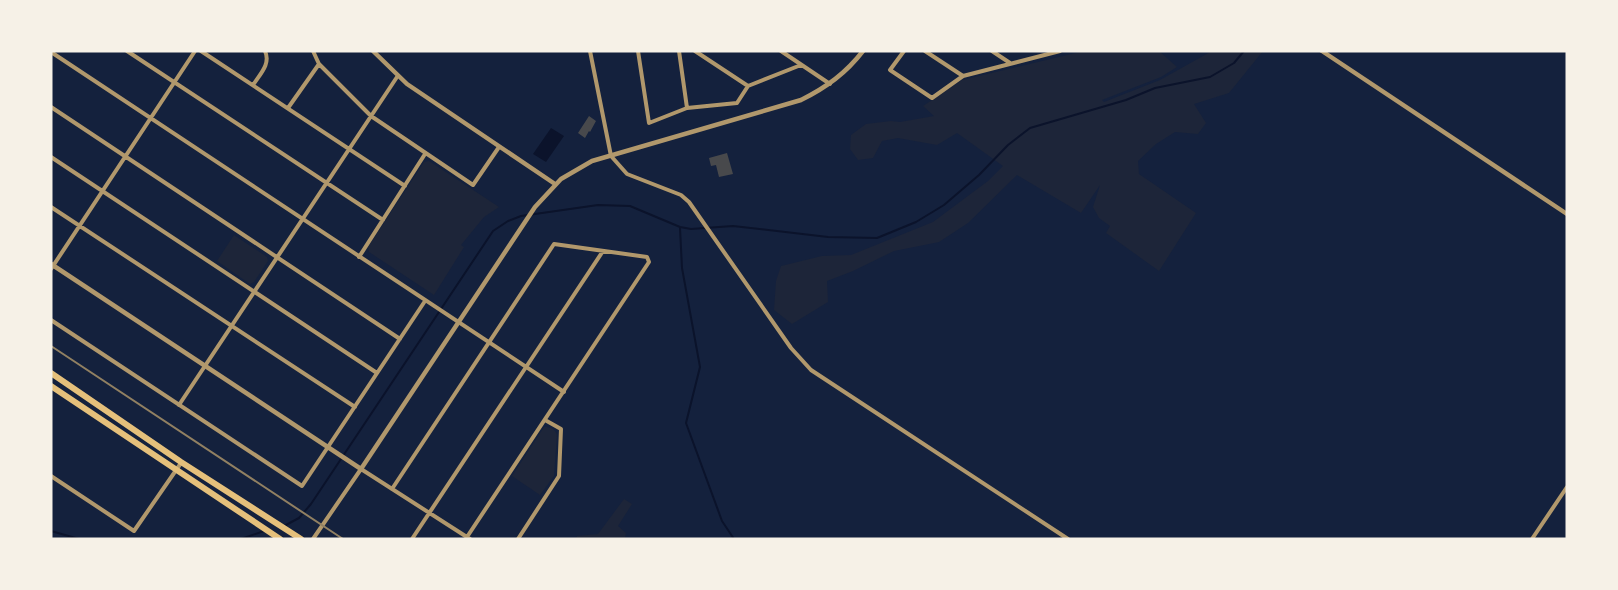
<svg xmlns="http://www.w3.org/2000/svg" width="1618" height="590" viewBox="0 0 1618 590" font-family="'Fira Sans',sans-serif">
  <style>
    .green { fill: #1d2539 }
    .water { fill: #0b132b }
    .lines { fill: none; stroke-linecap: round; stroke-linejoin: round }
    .stream { stroke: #0b132b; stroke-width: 2 }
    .building { fill: #48494c }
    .minor { stroke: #b1986c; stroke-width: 4 }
    .tertiary { stroke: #b1986c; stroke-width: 4.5 }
    .trunk { stroke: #e5c07b; stroke-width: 6 }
    .rail { stroke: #918062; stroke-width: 2 }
  </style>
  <rect width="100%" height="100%" fill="#14213d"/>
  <!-- green -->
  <path class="green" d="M 1084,51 L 1159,51 L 1177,67 L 1161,77 L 1102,100 L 1104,102 L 1160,80 L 1212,51 L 1263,51 L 1229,93 L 1194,104 L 1206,123 L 1198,134 L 1175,132 L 1156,144 L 1138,161 L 1139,174 L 1196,213 L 1159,271 L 1106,233 L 1110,226 L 1099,218 L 1093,207 L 1100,185 L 1081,213 L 1017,175 L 968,223 L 939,242 L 894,251 L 853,271 L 827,281 L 828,302 L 792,324 L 774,310 L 776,281 L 781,266 L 822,256 L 851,255 L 933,222 L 988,181 L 1003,166 L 957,133 L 937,145 L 898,138 L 882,141 L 873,158 L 858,160 L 850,149 L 851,135 L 866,124 L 891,121 L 900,122 L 934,116 L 923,106 L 962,80 Z
    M 429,161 L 499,207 L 484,217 L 461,245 L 464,247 L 434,295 L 369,252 L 368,247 L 424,162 Z
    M 234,235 L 267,257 L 268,261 L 254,282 L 250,284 L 217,261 Z
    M 544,427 C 551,427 555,429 557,435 L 554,476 L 540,495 L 512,476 Z
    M 624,499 L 632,504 L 618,526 L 626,533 L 625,539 L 576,539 L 577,536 L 598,534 Z"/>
  <!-- water -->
  <path class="water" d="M 551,128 L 564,136 L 546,162 L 533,154 Z"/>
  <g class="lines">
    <!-- stream -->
    <path class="stream" d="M 680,228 L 682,268 L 700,367 L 686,423 L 722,521 L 734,539
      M 284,526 L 299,518 L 311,504 L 493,231 L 508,221 L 521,216 L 598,205 L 630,206 L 680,227 L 691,229 L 733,226 L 828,237 L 877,238 L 916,222 L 944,205 L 979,175 L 1008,145 L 1030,128 L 1126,100 L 1155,88 L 1210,77 L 1234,63 L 1244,51
      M 51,531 L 79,539
      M 241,539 L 264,531"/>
  </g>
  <!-- building -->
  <path class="building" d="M 589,116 L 596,121 L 590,132 L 589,131 L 585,138 L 578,133 Z
    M 727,153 L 733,174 L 719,177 L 716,165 L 711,166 L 709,158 Z"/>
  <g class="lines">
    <!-- minor -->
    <path class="minor" d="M 127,51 L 383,220
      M 201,51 L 405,186
      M 313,51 L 319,64 L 371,116 L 473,185 L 499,147
      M 590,51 L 611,156 L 627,174 L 681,195 L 689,202 L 791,348 L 811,370 L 1068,539
      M 638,51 L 649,123 L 687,108 L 737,103 L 748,86 L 801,65
      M 679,51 L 687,108
      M 695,51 L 748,86
      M 781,51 L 830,84
      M 904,51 L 890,70 L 932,98 L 963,76 L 1060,51
      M 925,51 L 963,76
      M 992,51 L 1010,63
      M 51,52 L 564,392
      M 253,85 C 260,74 271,64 265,51
      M 51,107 L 400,339
      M 288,108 L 319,64
      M 51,157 L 377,373
      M 51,207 L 355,407
      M 359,257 L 425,154
      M 51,269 L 195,51
      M 51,320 L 302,486 L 425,301
      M 179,405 L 397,77
      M 51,476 L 134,531 L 181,463
      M 392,489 L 554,244 L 647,257 L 649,262 L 467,537
      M 313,539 L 361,469 L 470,539
      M 412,539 L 603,251
      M 518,539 L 559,476 L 561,429 L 545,420
      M 1532,539 L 1567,487"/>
    <!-- tertiary -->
    <path class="tertiary" d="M 373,51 L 407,84 L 555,184
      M 1322,51 L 1567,214
      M 51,264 L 361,469 L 535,207 L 561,179 L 592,161 L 801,100 C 827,87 846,73 863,51"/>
    <!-- trunk -->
    <path class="trunk" d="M 51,373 L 181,462 L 301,539
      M 51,386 L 280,539"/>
    <!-- rail -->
    <path class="rail" d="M 51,346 L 343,539"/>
  </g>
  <!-- border -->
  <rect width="1618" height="590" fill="none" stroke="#f6f1e7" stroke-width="105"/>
</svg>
